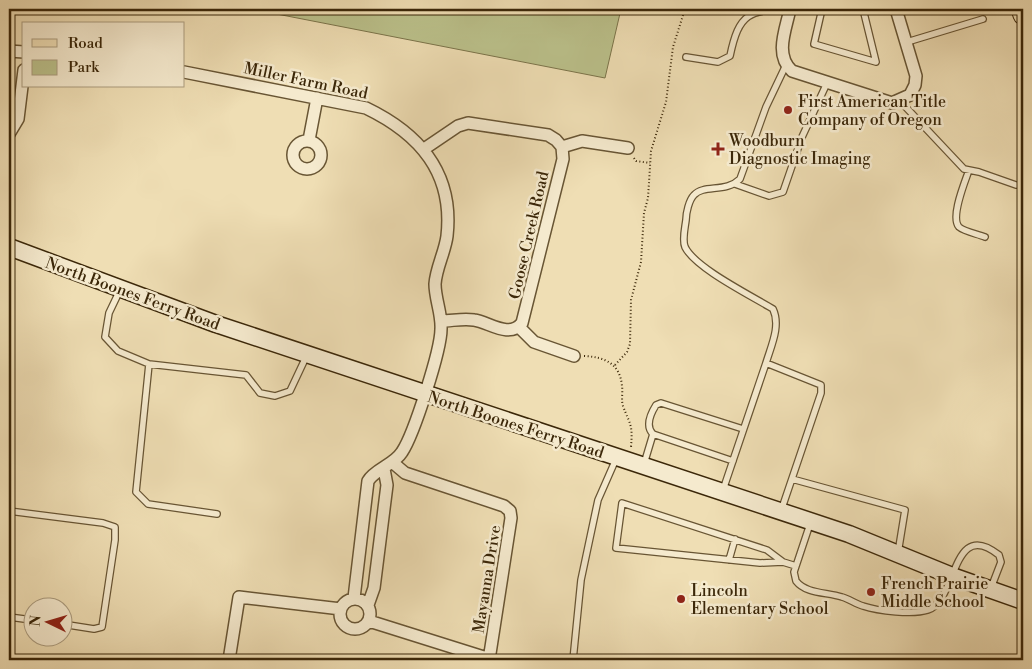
<svg xmlns="http://www.w3.org/2000/svg" width="1032" height="669" viewBox="0 0 1032 669" font-family="'Libre Bodoni',serif">
  <style>
    .green { fill: #bbc18b; stroke: #7b744a }
    .lines { fill: none; stroke-linecap: round; stroke-linejoin: round }
    .service-casing { stroke: #685534; stroke-width: 8 }
    .minor-casing { stroke: #685534; stroke-width: 14 }
    .secondary-casing { stroke: #3b2709; stroke-width: 19 }
    .primary-casing { stroke: #3b2709; stroke-width: 21 }
    .path { stroke: #3b2709; stroke-width: 2; stroke-dasharray: 1 2.5; stroke-linecap: butt }
    .service { stroke: #f5eace; stroke-width: 5.5 }
    .minor { stroke: #f5eace; stroke-width: 11 }
    .secondary { stroke: #f5eace; stroke-width: 16 }
    .primary { stroke: #efdeb4; stroke-width: 19 }
    .poi-dot { fill: #8f2418; stroke: #f5eace; stroke-width: 2 }
    .labels { text-anchor: middle; stroke-width: 5; stroke-linejoin: round; paint-order: stroke }
    .street-label { font-size: 16px; fill: #3b2709; stroke: #f5eace }
    .poi-label { font-size: 16px; fill: #3b2709; stroke: #f5eace; text-anchor: start }
  </style>
  <rect width="100%" height="100%" fill="#efdeb4"/>
  <filter id="stains"><feTurbulence type="fractalNoise" baseFrequency=".004" numOctaves="4"/><feColorMatrix values="0 0 0 0 .2 0 0 0 0 .09 0 0 0 0 .02 0 0 0 .5 -.17"/></filter>
  <radialGradient id="worn" r=".72"><stop offset=".6" stop-color="#630" stop-opacity="0"/><stop offset="1" stop-color="#630" stop-opacity=".3"/></radialGradient>
  <!-- green -->
  <path class="green" d="M 251,9 L 621,9 L 605,78 Z"/>
  <g class="lines">
    <defs>
      <path id="service" d="M 822,9 L 814,44 L 876,62 L 863,9
        M 907,42 L 983,19
        M 686,57 L 718,62 L 730,56 C 739,13 749,10 790,9
        M 900,101 L 964,169 L 979,172 L 1016,185
        M 969,170 C 965,182 950,217 959,227 C 965,232 978,234 985,237
        M 735,184 L 769,196 L 783,192 L 802,137 L 827,83
        M 120,290 L 109,313 L 105,337 L 118,351 L 149,364 L 246,375 L 260,393 L 275,396 L 290,391 L 306,357
        M 766,363 C 771,346 781,326 773,309 C 752,296 695,268 685,247 C 682,240 685,228 686,220 C 686,213 689,200 694,195 C 704,184 726,193 740,179 L 766,107 L 786,65
        M 149,364 L 136,492 L 148,504 L 217,514
        M 733,461 L 653,434 C 645,426 651,413 656,405 L 661,403 L 743,429
        M 644,464 L 653,434
        M 792,479 L 905,510 L 898,553
        M 723,490 L 766,363 L 821,385 L 821,393 L 781,511
        M 9,511 L 103,523 L 115,527 L 115,540 L 102,627 L 94,629 L 62,624
        M 810,524 L 794,572 L 796,581 C 806,594 827,592 842,597 C 849,599 856,604 863,606 C 878,611 913,615 928,610 C 958,600 951,517 999,555 L 1001,562 L 991,588
        M 729,560 L 735,539
        M 783,562 L 767,550 L 622,503 L 616,548 L 760,563 L 783,562 L 796,566
        M 9,617 L 32,620
        M 573,660 L 581,580 L 598,500 L 616,459"/>
      <path id="minor" d="M 790,9 C 786,29 774,55 792,71 L 892,103 L 910,95 L 915,85 L 916,76 L 896,9
        M 9,51 L 24,52
        M 184,72 L 366,108 C 420,134 454,173 447,236 C 445,252 436,268 435,284 C 435,299 442,314 441,329 C 441,350 414,434 402,452 C 394,465 375,469 368,481 L 354,598
        M 9,134 L 18,119 L 24,70
        M 309,140 L 317,98
        M293 155a14 14 0 1 1 28 0a14 14 0 1 1-28 0Z
        M 424,149 L 458,126 L 468,123 L 548,135 L 556,140 L 562,147 L 582,141 L 628,148
        M 441,321 C 452,321 463,318 474,320 C 489,322 509,339 522,323 L 563,159 L 562,147
        M 519,327 L 534,342 L 574,356
        M 392,462 L 405,473 L 504,506 L 510,511 L 511,518 L 489,660
        M340 614a15 15 0 1 1 30 0a15 15 0 1 1-30 0Z
        M 368,605 L 374,588 L 387,485 L 384,469
        M 369,621 L 490,659
        M 229,660 L 239,597 L 341,609"/>
      <path id="secondary" d="M 9,247 L 216,324 L 849,534 L 952,576 L 1023,601"/>
      <path id="primary" d="M 1021,9 L 1023,15"/>
    </defs>
    <!-- service casing -->
    <use href="#service" class="service-casing"/>
    <!-- minor casing -->
    <use href="#minor" class="minor-casing"/>
    <!-- secondary casing -->
    <use href="#secondary" class="secondary-casing"/>
    <!-- primary casing -->
    <use href="#primary" class="primary-casing"/>
    <!-- path -->
    <path class="path" d="M 375,9 L 393,9
      M 450,9 C 460,14 471,16 480,9
      M 634,158 L 636,161 L 650,163
      M 584,356 C 604,357 620,363 622,386 C 623,392 621,400 623,406 C 630,425 633,424 631,447
      M 615,365 L 627,352 L 630,344 L 631,300 L 641,262 L 644,213 L 648,198 L 651,151 L 666,102 L 673,47 L 685,9"/>
    <!-- service -->
    <use href="#service" class="service"/>
    <!-- minor -->
    <use href="#minor" class="minor"/>
    <!-- secondary -->
    <use href="#secondary" class="secondary"/>
    <!-- primary -->
    <use href="#primary" class="primary"/>
  </g>
  <!-- markers -->
  <g class="poi-dot">
    <circle cx="788" cy="110" r="5"/>
    <path d="M715.5 141.5h5v5h5v5h-5v5h-5v-5h-5v-5h5z"/>
    <circle cx="871" cy="592" r="5"/>
    <circle cx="681" cy="599" r="5"/>
  </g>
  <g class="labels">
    <!-- street labels -->
    <g class="street-label">
      <text transform="translate(306 80) rotate(12)" y="6">Miller Farm Road</text>
      <text transform="translate(528 235) rotate(-77)" y="6">Goose Creek Road</text>
      <text transform="translate(133 293) rotate(20)" y="6">North Boones Ferry Road</text>
      <text transform="translate(516 424) rotate(18)" y="6">North Boones Ferry Road</text>
      <text transform="translate(486 579) rotate(-81)" y="6">Mayanna Drive</text>
    </g>
    <!-- poi labels -->
    <g class="poi-label">
      <text x="798" y="107">First American Title<tspan x="798" dy="18">Company of Oregon</tspan></text>
      <text x="729" y="146">Woodburn<tspan x="729" dy="18">Diagnostic Imaging</tspan></text>
      <text x="881" y="589">French Prairie<tspan x="881" dy="18">Middle School</tspan></text>
      <text x="691" y="596">Lincoln<tspan x="691" dy="18">Elementary School</tspan></text>
    </g>
  </g>
  <!-- margin -->
  <rect width="1032" height="669" fill="none" stroke="#efdeb4" stroke-width="30"/>
  <rect x="10" y="10" width="1012" height="649" fill="none" stroke="#3b2709" stroke-width="2.5"/>
  <rect x="15" y="15" width="1002" height="639" fill="none" stroke="#3b2709"/>
  <!-- legend -->
  <rect x="22" y="22" width="162" height="65" fill="#f5eace" stroke="#ab9c7f"/>
  <rect x="32" y="39" width="25" height="8" fill="#efdeb4" stroke="#ab9c7f"/>
  <text x="68" y="48" font-size="15" fill="#3b2709">Road</text>
  <rect x="32" y="60" width="25" height="15" fill="#bbc18b" stroke="#ab9c7f"/>
  <text x="68" y="72" font-size="15" fill="#3b2709">Park</text>
  <!-- north arrow -->
  <g transform="translate(48 622) rotate(275)"><circle r="24" fill="#f5eace" stroke="#ab9c7f"/>
  <path d="M0-4L9 19L0 12L-9 19Z" fill="#8f2418"/>
  <text y="-8" font-size="14" font-weight="bold" text-anchor="middle" fill="#3b2709">N</text>
  </g>
  <rect width="100%" height="100%" filter="url(#stains)"/>
  <rect width="100%" height="100%" fill="url(#worn)"/>
</svg>
